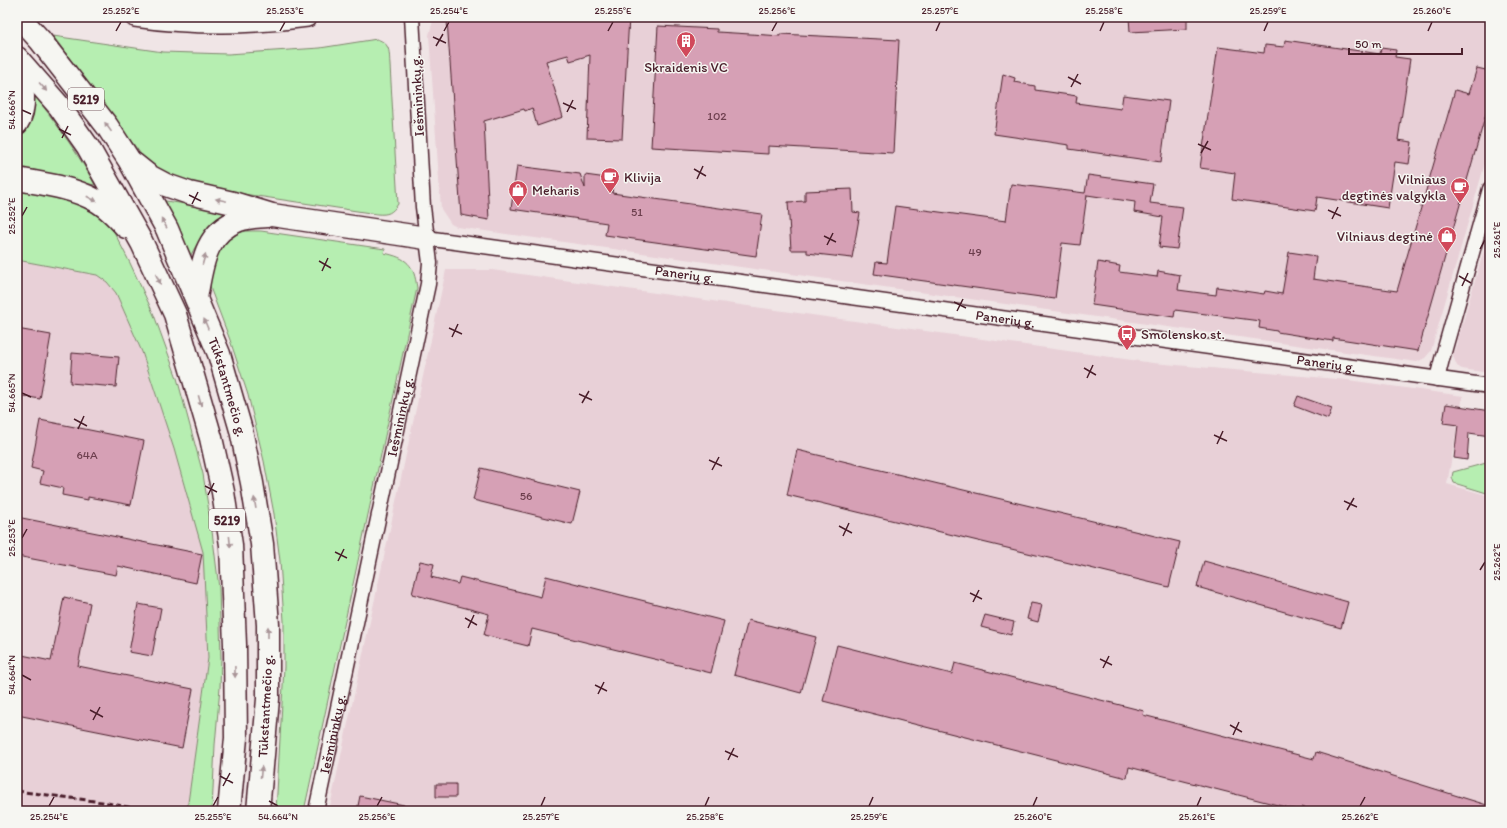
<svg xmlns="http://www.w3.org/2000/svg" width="1507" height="828" viewBox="0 0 1507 828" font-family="Itim,sans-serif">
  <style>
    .built { fill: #e8d0d7 }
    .green { fill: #b6eeb1; stroke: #80866e }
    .building { fill: #d6a0b5; stroke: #4a1f2b }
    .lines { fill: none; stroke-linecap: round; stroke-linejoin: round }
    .street-casing { stroke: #4a1f2b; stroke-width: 17 }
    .secondary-casing { stroke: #4a1f2b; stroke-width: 22 }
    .highway-casing { stroke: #4a1f2b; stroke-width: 25 }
    .street { stroke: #f6f6f2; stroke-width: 14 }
    .secondary { stroke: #f6f6f2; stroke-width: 19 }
    .highway { stroke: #f6f6f2; stroke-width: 22 }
    .rail { stroke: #4a1f2b; stroke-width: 3; stroke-dasharray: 6 3; stroke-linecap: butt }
    .oneway { fill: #a99598 }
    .ticks { fill: none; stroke: #4a1f2b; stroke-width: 1.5 }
    .labels { text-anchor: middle; stroke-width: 3; stroke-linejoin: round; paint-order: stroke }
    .number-label { font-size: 12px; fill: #6d3f4e }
    .shield { fill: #f6f6f2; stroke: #7e6067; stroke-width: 1 }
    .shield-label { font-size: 13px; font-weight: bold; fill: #4a1f2b }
    .poi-label { font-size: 14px; fill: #4a1f2b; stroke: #f6f6f2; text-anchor: start }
    .street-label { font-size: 14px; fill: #4a1f2b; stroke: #f6f6f2 }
    .neatline { fill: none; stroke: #4a1f2b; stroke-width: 1.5 }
    .ticks-label { font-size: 10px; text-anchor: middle; fill: #4a1f2b }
  </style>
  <rect width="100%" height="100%" fill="#f0e5e6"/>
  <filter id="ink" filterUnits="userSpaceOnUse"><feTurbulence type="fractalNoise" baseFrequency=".025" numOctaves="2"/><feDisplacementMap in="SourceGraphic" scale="8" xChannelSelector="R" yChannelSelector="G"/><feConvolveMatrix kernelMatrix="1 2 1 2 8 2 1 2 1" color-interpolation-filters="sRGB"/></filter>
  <g filter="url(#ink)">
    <!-- built -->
    <path class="built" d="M 434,17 L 1490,17 L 1490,146 L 1431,351 L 1425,358 L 1417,362 L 457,227 L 451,224 L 441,209 L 429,35 Z
      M 1490,229 L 1490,373 L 1462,369 L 1457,366 L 1453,356 Z
      M 17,260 L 97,275 L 107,282 L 116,293 L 142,352 L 174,449 L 204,552 L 208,658 L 187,811 L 17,811 Z
      M 446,270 L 492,270 L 1153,363 L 1348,380 L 1463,396 L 1447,484 L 1490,496 L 1490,811 L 329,811 Z"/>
    <!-- green -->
    <path class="green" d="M 53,36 L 163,52 L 228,54 L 320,48 L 377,39 C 391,44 389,52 390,65 L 398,204 C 392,213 388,215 377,214 L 190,186 L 149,165 Z
      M 31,90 C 54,121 77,151 95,185 L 17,170 L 17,138 L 22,130 Z
      M 17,189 L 73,200 L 88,205 L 109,222 L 130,263 L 154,315 L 177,378 L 203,474 L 212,531 L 219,588 L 221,658 L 220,688 L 215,745 L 212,811 L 187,810 L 208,658 L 203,552 L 174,449 L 142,352 L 116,293 L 107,282 L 97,275 L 17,260 Z
      M 159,200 L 239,212 C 216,227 199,233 189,260 Z
      M 247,231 L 261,231 L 385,249 L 384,253 C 407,258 414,264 417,288 L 304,811 L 276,811 L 284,667 L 284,621 L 280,561 L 274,514 L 264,461 L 248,395 L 230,340 L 211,290 L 208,275 L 220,245 L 236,233 Z
      M 1490,462 L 1490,494 L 1454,483 L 1452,477 L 1453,472 Z"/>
    <!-- building -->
    <path class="building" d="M 456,17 L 629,17 L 622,139 L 587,138 L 590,55 L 570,61 L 568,55 L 546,61 L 563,117 L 537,126 L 532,108 L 525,111 L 524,109 L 484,121 L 489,220 L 461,215 L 447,20 Z
      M 1129,17 L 1187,17 L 1187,29 L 1130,32 Z
      M 658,26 L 717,29 L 717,32 L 767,35 L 780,36 L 780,34 L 899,40 L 893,153 L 768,146 L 768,154 L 651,147 Z
      M 1285,40 L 1380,54 L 1381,48 L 1396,50 L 1395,57 L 1410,59 L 1398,140 L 1412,142 L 1409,164 L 1395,162 L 1388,208 L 1317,197 L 1315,211 L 1232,199 L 1235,173 L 1200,168 L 1218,47 L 1264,53 L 1265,45 L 1284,47 Z
      M 1477,68 L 1490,71 L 1490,100 L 1418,351 L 1333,338 L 1333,341 L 1277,332 L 1277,331 L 1259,328 L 1260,321 L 1175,310 L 1174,317 L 1092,305 L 1098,262 L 1120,266 L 1119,272 L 1157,277 L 1158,271 L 1180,275 L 1178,290 L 1216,295 L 1217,287 L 1264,294 L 1265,291 L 1282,294 L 1289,252 L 1316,256 L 1313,279 L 1397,291 L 1455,90 L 1469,94 Z
      M 1003,74 L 1015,78 L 1014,82 L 1035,86 L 1035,90 L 1077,96 L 1076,103 L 1121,109 L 1123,95 L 1169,101 L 1161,162 L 1069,149 L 1069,145 L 994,134 Z
      M 517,166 L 580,174 L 585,188 L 585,175 L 614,179 L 612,193 L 762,214 L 756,256 L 605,235 L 607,223 L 511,209 Z
      M 1088,175 L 1153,184 L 1150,203 L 1183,207 L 1177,249 L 1159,247 L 1163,217 L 1134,212 L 1135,202 L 1087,195 L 1080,245 L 1062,243 L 1055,299 L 874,274 L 876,262 L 887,263 L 895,206 L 1006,221 L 1011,184 L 1085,193 Z
      M 852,189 L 853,212 L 860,213 L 852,258 L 807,253 L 807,250 L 791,250 L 788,202 L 805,201 L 805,191 Z
      M 17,329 L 51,335 L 40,399 L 17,395 Z
      M 72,353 L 119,357 L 116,387 L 70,383 Z
      M 1298,396 L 1332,408 L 1328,419 L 1294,406 Z
      M 1446,404 L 1490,411 L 1490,436 L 1469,433 L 1467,460 L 1454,458 L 1458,425 L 1443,423 Z
      M 40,420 L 144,441 L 131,505 L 88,497 L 88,500 L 62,495 L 63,488 L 40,483 L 43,471 L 31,468 Z
      M 797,450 L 1180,542 L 1169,587 L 787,495 Z
      M 481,468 L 580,492 L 572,524 L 473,500 Z
      M 17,517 L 202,554 L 196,583 L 118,566 L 116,575 L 17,556 Z
      M 420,561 L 434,564 L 431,577 L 458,584 L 460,577 L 541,597 L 546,576 L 724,621 L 711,673 L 532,629 L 528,646 L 484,635 L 489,614 L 412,594 Z
      M 1204,561 L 1348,602 L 1341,628 L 1197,587 Z
      M 64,597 L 90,603 L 78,666 L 193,689 L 182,748 L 17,715 L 17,654 L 51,661 Z
      M 1031,603 L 1042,605 L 1038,622 L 1027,619 Z
      M 138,604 L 161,608 L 152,656 L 129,652 Z
      M 985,615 L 1014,622 L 1011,635 L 981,627 Z
      M 748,620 L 816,637 L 801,693 L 734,675 Z
      M 837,645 L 952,674 L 955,663 L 1144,711 L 1143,715 L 1314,759 L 1316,752 L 1490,806 L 1490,811 L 1313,811 L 1302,807 L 1301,811 L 1129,767 L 1127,778 L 823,701 Z
      M 436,784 L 456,784 L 456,797 L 436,797 Z
      M 360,796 L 404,805 L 404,811 L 357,811 Z"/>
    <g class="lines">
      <defs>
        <g id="street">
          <path id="s1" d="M 426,238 L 1490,386"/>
          <path d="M 1437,379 L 1442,359 L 1490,189"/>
          <path id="s2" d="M 316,811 L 428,284 L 430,263 L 423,207 L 412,17"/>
        </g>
        <path id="secondary" d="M 135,17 C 190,25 252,25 307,17"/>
        <g id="highway">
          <path id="s3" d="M 19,17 L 40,40 L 107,126 L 129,160 L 167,229 L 219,354 L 241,430 L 252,483 L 262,544 L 268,625 L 268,699 L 258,811"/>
          <path d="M 17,58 L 59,106 L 88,147 L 142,243 L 175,314 L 211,438 L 223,492 L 231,545 L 235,645 L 236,738 L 229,811"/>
          <path d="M 17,69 C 23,85 27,108 17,123"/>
          <path d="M 134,164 L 149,176 L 166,185 L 189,193 L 233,203 L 272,215 L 426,238"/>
          <path d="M 17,179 C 43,184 72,187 95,200 C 107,206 117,217 126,227"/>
          <path d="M 196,298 C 202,266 204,233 239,220 C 248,217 258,217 267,216"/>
        </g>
      </defs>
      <!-- street casing -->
      <use href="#street" class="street-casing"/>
      <!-- secondary casing -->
      <use href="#secondary" class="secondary-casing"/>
      <!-- highway casing -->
      <use href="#highway" class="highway-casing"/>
      <!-- street -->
      <use href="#street" class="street"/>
      <!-- secondary -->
      <use href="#secondary" class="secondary"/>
      <!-- highway -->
      <use href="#highway" class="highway"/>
      <!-- rail -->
      <path class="rail" d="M 17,791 L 102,802 L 148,811"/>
    </g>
    <!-- one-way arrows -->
    <defs><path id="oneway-solid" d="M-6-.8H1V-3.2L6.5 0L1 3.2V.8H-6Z"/></defs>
    <g class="oneway">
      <use href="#oneway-solid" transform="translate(43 87) rotate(49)"/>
      <use href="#oneway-solid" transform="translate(108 127) rotate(-125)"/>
      <use href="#oneway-solid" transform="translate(92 199) rotate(28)"/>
      <use href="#oneway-solid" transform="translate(221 200) rotate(-168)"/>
      <use href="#oneway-solid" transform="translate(164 223) rotate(-119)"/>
      <use href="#oneway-solid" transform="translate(204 259) rotate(-74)"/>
      <use href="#oneway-solid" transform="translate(158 279) rotate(65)"/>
      <use href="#oneway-solid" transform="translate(206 324) rotate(-112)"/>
      <use href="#oneway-solid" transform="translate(200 401) rotate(74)"/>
      <use href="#oneway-solid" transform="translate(255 503) rotate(-99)"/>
      <use href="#oneway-solid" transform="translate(230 542) rotate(84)"/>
      <use href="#oneway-solid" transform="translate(268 632) rotate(-90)"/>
      <use href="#oneway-solid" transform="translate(235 672) rotate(89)"/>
      <use href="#oneway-solid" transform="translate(261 772) rotate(-85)"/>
    </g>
  </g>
  <!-- ticks -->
  <path class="ticks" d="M 116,31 L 121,22M 280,31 L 285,22M 444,31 L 449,22M 608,31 L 613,22M 772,31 L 777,22M 936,31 L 940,22M 1100,31 L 1104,22M 1264,31 L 1268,22M 1428,31 L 1432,22M 433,37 L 446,43M 436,46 L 443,34M 1068,77 L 1081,84M 1071,87 L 1078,74M 563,103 L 576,109M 22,110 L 31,114M 567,112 L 573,100M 59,129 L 71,135M 62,138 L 68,126M 1198,144 L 1211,150M 1201,153 L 1208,141M 694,169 L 706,176M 697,179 L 703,166M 189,195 L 201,201M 192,204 L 198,192M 1328,210 L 1341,216M 22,216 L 27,207M 1332,219 L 1338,207M 824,236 L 836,242M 827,245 L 833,233M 1480,249 L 1485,240M 319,261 L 331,268M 322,271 L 328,258M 1459,276 L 1471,283M 1462,286 L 1468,273M 954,302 L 966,308M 957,311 L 963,299M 449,328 L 462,334M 452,337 L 458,324M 1084,368 L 1096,375M 1087,378 L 1093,365M 22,393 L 31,397M 579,394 L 592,400M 582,403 L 589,391M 74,419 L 87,426M 78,429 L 84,416M 1214,435 L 1227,441M 1217,444 L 1223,431M 709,460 L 722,466M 712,470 L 719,457M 205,486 L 217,492M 208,495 L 214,483M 1344,501 L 1357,507M 1347,510 L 1354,498M 839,526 L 852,533M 843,536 L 849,523M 22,538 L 27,529M 335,552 L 347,558M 338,561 L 344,549M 1480,570 L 1485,562M 970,593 L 982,599M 973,602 L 979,590M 465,618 L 477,625M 468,628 L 474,615M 1100,659 L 1112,665M 1103,668 L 1109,656M 22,675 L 31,680M 595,685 L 607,691M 598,694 L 604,682M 90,710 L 103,717M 93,720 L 100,707M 1230,725 L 1242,732M 1233,735 L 1239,722M 725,751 L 738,757M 728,760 L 734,748M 220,776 L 233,783M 223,786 L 230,773M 269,801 L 278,806M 49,806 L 54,797M 213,806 L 218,797M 377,806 L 382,797M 541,806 L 545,797M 705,806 L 709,797M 869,806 L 873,797M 1033,806 L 1037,797M 1197,806 L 1201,797M 1360,806 L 1365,797"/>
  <!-- icons -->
  <defs>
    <symbol id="building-pin" viewBox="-11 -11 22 30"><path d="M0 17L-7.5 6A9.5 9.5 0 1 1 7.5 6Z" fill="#d1495b" stroke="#f6f6f2"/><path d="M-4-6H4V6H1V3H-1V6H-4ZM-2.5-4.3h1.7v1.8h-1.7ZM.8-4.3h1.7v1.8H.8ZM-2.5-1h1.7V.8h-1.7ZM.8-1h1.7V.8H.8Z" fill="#fff"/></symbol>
    <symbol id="cafe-pin" viewBox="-11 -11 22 30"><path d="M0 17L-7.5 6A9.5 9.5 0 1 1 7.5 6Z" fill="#d1495b" stroke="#f6f6f2"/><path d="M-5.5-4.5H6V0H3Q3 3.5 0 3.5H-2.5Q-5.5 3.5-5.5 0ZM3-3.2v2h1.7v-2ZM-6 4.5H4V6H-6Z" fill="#fff"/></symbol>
    <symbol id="shop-pin" viewBox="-11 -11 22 30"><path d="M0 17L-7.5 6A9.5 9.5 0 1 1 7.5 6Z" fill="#d1495b" stroke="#f6f6f2"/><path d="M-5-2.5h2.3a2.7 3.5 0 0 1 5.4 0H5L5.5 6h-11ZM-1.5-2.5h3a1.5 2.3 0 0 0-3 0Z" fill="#fff"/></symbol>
    <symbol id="bus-pin" viewBox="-11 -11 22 30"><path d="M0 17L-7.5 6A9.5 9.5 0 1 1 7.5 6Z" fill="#d1495b" stroke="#f6f6f2"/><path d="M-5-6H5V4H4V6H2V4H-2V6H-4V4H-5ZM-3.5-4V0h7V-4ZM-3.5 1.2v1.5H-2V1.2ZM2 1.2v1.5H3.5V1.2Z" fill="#fff"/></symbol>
  </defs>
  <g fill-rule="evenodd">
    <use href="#building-pin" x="675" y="30" width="22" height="30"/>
    <use href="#cafe-pin" x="599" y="166" width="22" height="30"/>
    <use href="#cafe-pin" x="1449" y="176" width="22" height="30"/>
    <use href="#shop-pin" x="507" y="179" width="22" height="30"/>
    <use href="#shop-pin" x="1436" y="225" width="22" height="30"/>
    <use href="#bus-pin" x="1116" y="323" width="22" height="30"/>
  </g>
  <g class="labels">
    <!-- number labels -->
    <g class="number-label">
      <text x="717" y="120">102</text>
      <text x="637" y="216">51</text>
      <text x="975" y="256">49</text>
      <text x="87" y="459">64A</text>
      <text x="526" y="500">56</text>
    </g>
    <!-- shield labels -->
    <g class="shield">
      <rect x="68" y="88" width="36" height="22" rx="3"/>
      <rect x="209" y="509" width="36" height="22" rx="3"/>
    </g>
    <g class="shield-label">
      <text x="86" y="104">5219</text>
      <text x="227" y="525">5219</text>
    </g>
    <!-- poi labels -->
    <g class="poi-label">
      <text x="686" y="72" text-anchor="middle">Skraidenis VC</text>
      <text x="624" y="182">Klivija</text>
      <text x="1446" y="184" text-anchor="end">Vilniaus<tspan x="1446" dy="16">degtinės valgykla</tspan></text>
      <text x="532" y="195">Meharis</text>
      <text x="1433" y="241" text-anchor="end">Vilniaus degtinė</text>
      <text x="1141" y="339">Smolensko st.</text>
    </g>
    <!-- street labels -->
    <g class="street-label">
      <text transform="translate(417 96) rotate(-93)" y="5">Iešmininkų g.</text>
      <text dy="5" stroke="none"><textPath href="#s1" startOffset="261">Panerių g.</textPath></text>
      <text dy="5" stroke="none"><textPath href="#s1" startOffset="585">Panerių g.</textPath></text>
      <text dy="5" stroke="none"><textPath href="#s1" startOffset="909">Panerių g.</textPath></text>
      <text dy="5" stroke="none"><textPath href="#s3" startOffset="429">Tūkstantmečio g.</textPath></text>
      <text dy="5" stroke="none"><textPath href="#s2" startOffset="403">Iešmininkų g.</textPath></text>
      <text transform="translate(265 706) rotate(-87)" y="5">Tūkstantmečio g.</text>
      <text dy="5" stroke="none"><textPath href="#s2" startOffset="79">Iešmininkų g.</textPath></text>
    </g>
  </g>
  <!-- margin -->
  <rect width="1507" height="828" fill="none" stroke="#f6f6f2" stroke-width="44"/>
  <!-- scale -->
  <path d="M1349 48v6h113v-6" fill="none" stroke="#4a1f2b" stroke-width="2"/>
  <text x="1355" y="48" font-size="12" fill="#4a1f2b" stroke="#f6f6f2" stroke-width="3" paint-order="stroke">50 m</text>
  <rect x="22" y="22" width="1463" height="784" class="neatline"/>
  <g class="ticks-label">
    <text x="121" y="14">25.252°E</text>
    <text x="285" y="14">25.253°E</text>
    <text x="449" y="14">25.254°E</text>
    <text x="613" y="14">25.255°E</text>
    <text x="777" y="14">25.256°E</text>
    <text x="940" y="14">25.257°E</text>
    <text x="1104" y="14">25.258°E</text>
    <text x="1268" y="14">25.259°E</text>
    <text x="1432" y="14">25.260°E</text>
    <text transform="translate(11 110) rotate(-90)" y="4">54.666°N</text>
    <text transform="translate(11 216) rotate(-90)" y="4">25.252°E</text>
    <text transform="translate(1496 240) rotate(-90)" y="4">25.261°E</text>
    <text transform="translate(11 393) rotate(-90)" y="4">54.665°N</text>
    <text transform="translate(11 538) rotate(-90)" y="4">25.253°E</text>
    <text transform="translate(1496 562) rotate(-90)" y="4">25.262°E</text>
    <text transform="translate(11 675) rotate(-90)" y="4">54.664°N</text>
    <text x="49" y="820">25.254°E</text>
    <text x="213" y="820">25.255°E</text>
    <text x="278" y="820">54.664°N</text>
    <text x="377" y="820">25.256°E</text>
    <text x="541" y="820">25.257°E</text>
    <text x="705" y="820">25.258°E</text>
    <text x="869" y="820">25.259°E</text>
    <text x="1033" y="820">25.260°E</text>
    <text x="1197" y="820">25.261°E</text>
    <text x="1360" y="820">25.262°E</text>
  </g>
</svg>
